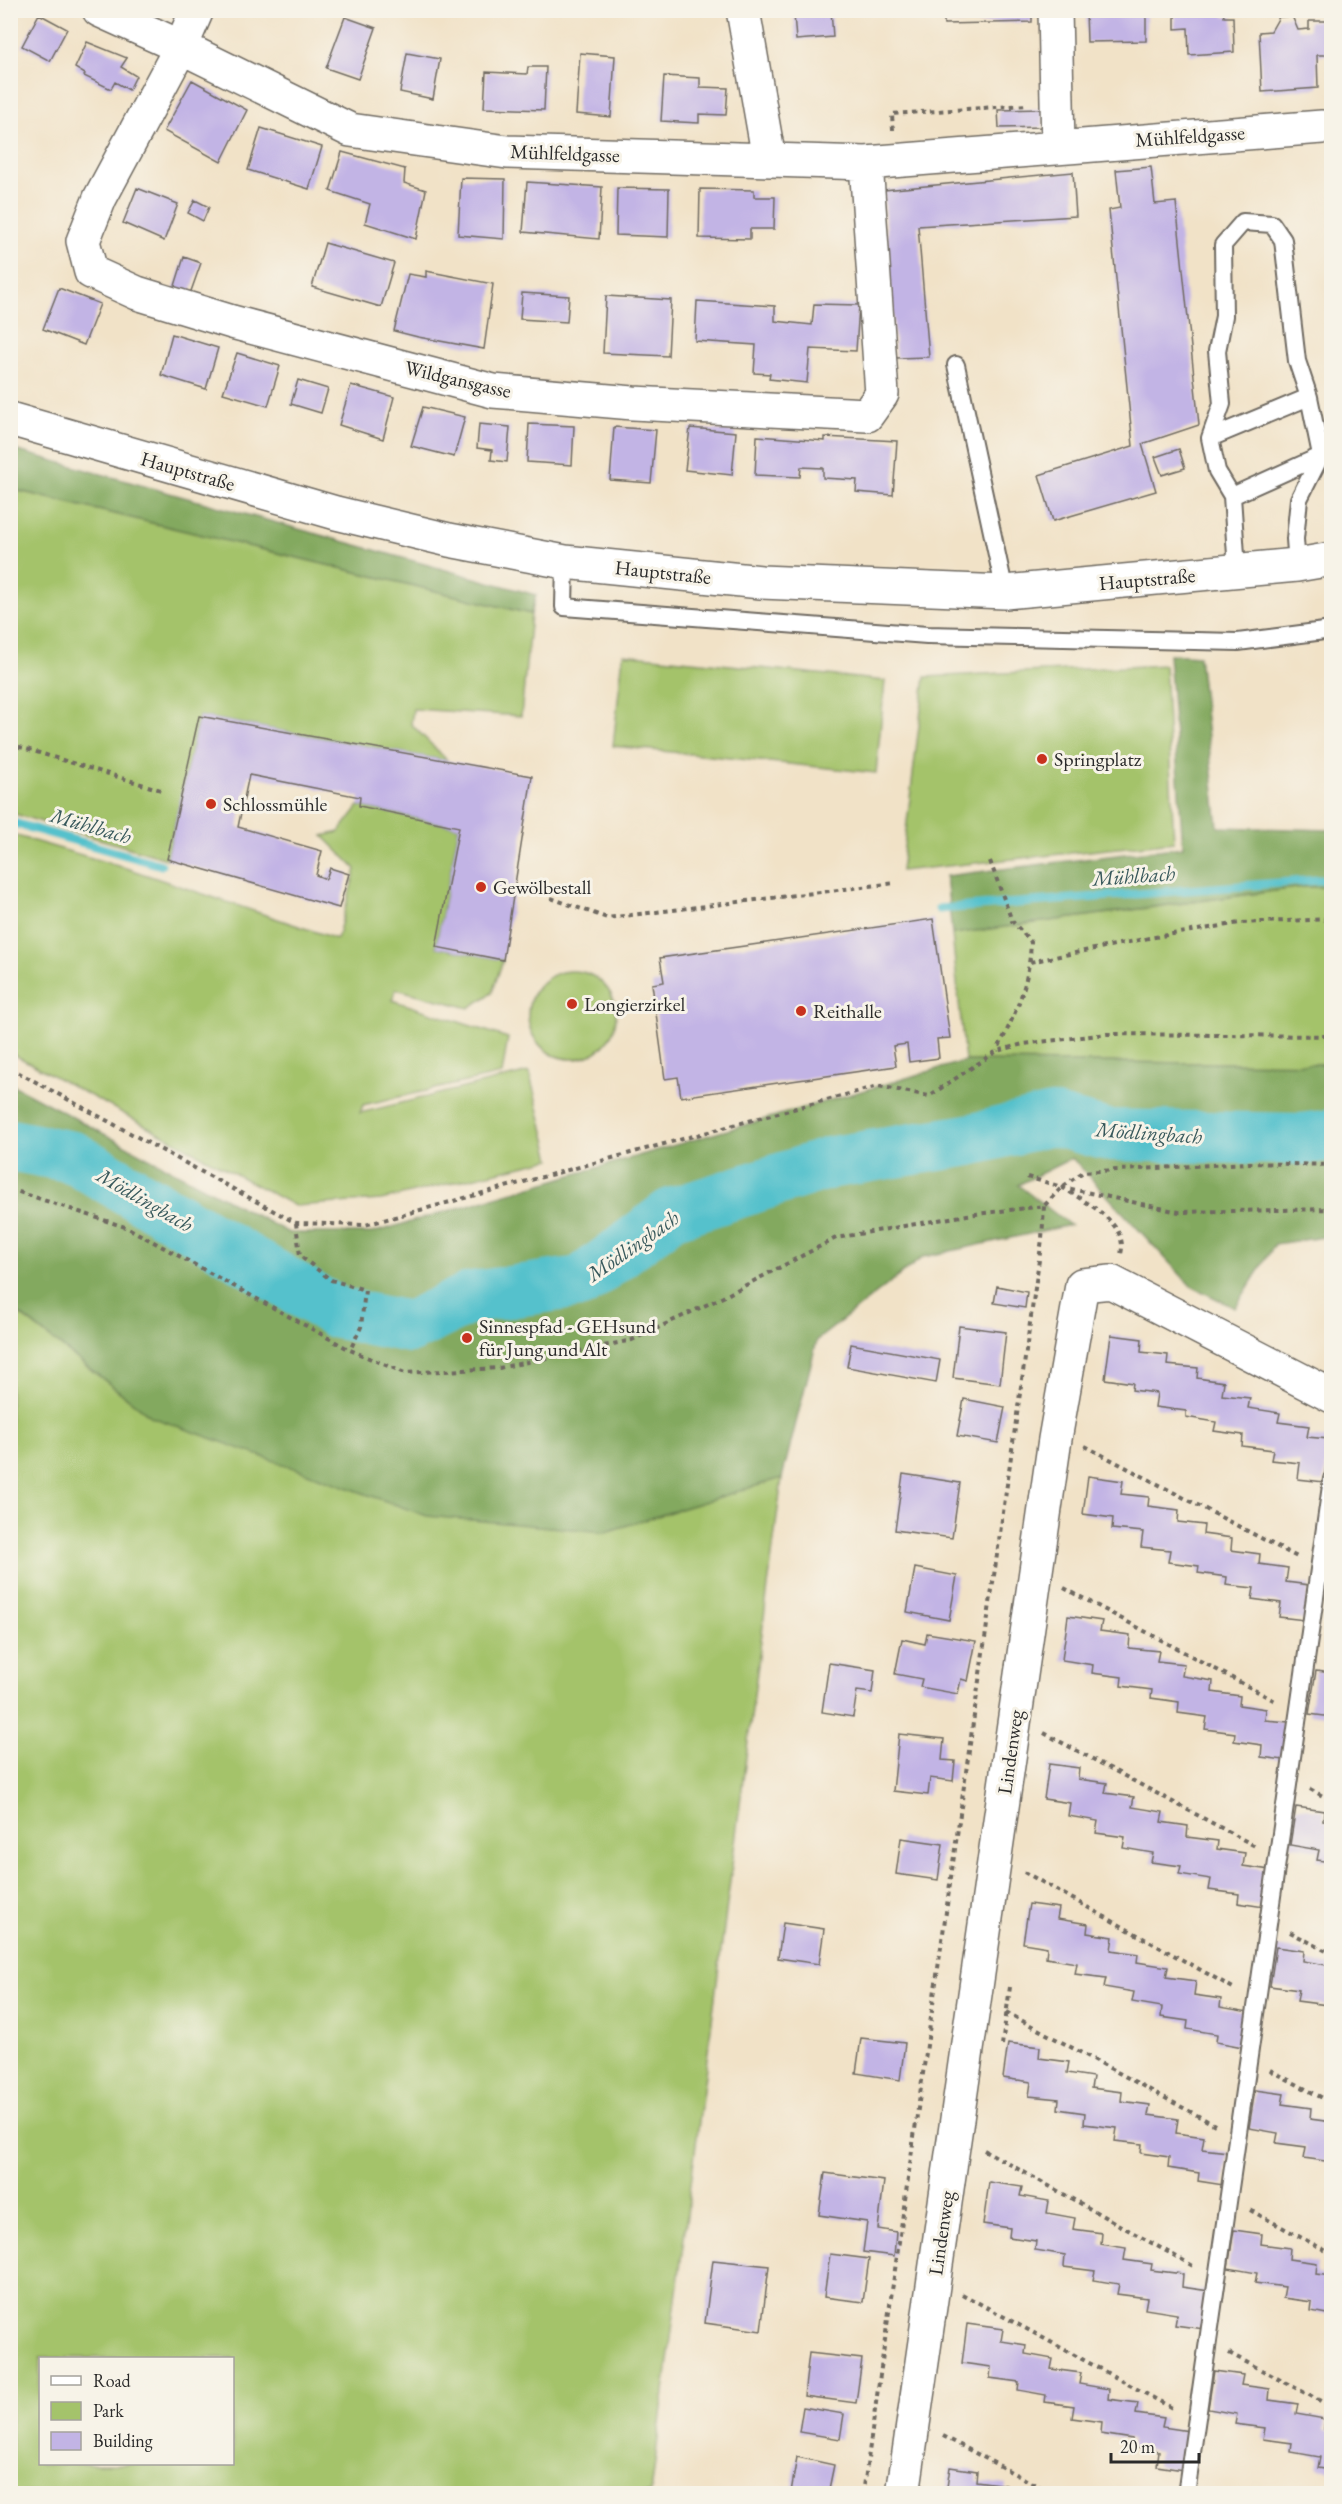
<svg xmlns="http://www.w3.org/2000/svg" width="1342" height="2504" viewBox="0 0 1342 2504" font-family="'EB Garamond',serif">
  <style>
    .green { fill: #a4c36b; stroke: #68774b; stroke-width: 1.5; fill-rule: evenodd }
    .forest { fill: #83a95f; stroke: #576a45; stroke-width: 1.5 }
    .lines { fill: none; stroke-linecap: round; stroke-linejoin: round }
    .stream { stroke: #54c1cc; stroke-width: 9 }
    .river { stroke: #54c1cc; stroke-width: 52 }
    .building { fill: #c2b4e5 }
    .service-casing { stroke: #706b62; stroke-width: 20 }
    .minor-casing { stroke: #706b62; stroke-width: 36 }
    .tertiary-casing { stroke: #706b62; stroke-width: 36 }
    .path { stroke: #706b62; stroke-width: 4; stroke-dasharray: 4.5 4.5; stroke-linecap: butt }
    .service { stroke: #fff; stroke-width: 16 }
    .minor { stroke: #fff; stroke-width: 33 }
    .tertiary { stroke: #fff; stroke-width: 33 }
    .poi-dot { fill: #c8321e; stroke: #f7f3e8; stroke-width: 2 }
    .labels { text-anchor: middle; stroke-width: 6; stroke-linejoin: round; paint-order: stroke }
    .street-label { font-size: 20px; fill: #2b2b2b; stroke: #f7f3e8 }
    .poi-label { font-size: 20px; fill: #2b2b2b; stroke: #f7f3e8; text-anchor: start }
    .water-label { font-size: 21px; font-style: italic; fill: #37585b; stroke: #f7f3e8 }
  </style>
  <rect width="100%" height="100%" fill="#f7f3e8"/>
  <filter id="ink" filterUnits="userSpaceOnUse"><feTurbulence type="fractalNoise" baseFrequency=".0167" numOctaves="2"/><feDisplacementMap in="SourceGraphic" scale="12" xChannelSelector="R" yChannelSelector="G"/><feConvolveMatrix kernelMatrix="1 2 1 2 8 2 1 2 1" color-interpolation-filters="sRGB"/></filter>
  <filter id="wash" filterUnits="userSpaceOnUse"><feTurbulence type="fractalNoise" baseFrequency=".008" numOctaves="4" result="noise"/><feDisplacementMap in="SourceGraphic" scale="24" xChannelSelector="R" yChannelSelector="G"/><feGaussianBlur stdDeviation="1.35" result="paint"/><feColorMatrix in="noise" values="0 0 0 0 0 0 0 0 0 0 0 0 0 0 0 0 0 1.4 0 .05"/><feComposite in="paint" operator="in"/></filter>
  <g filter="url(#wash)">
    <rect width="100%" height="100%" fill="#f1e2c7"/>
    <!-- green -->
    <path class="green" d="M 10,489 L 531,614 L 521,716 L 413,709 L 411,724 L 448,761 L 199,716 L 167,859 L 11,813 Z
      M 623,654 L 885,681 L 876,773 L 613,746 Z
      M 1165,665 L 1174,842 L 901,871 L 925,677 Z
      M 359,806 L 459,827 L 436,947 L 503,960 L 492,993 L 469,1008 L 396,989 L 392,1000 L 508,1038 L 502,1074 L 363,1105 L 360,1113 L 529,1072 L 551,1159 L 381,1200 L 295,1206 L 11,1053 L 10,834 L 129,869 L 337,939 L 356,869 L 323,836 L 339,832 Z
      M 1303,887 L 1331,887 L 1331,1064 L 965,1061 L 952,934 Z
      M528 1015a44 44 0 1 1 88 0a44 44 0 1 1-88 0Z
      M 10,1307 L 152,1417 L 605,1532 L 782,1478 L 651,2493 L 11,2493 ZM 40,2358 L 232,2358 L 232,2464 L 40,2464 Z"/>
    <!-- forest -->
    <path class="forest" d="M 11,449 L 536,595 L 531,614 L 11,489 Z
      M 1169,654 L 1199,656 L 1218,827 L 1331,830 L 1331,887 L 1303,887 L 952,934 L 946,876 L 1183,847 Z
      M 965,1061 L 1331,1064 L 1331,1236 L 1275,1244 L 1235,1308 L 1191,1286 L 1072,1158 L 1018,1185 L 1070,1225 L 923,1257 L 817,1340 L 782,1478 L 605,1532 L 427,1516 L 152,1417 L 11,1307 L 11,1084 L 289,1233 L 372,1233 Z"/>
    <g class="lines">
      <!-- stream -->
      <path class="stream" d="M 10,822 L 161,865
        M 939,909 L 1332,879"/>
      <!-- river -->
      <path class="river" d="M 10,1145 L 73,1157 L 338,1313 L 410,1327 L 472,1297 L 581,1282 L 671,1214 L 833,1162 L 969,1140 L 1052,1120 L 1108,1135 L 1301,1139 L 1332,1135"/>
    </g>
    <g id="blocks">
      <!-- building -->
      <path class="building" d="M 789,10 L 831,10 L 833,37 L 796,40 L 794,14 L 789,14 Z
        M 944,10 L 1032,10 L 1032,22 L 944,24 Z
        M 1086,10 L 1146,10 L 1146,41 L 1087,42 Z
        M 1175,10 L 1223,10 L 1224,17 L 1233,17 L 1234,52 L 1189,55 L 1188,28 L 1175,29 Z
        M 39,14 L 67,29 L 50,61 L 22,46 Z
        M 1292,16 L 1298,30 L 1309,29 L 1309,21 L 1327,21 L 1329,55 L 1317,55 L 1318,88 L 1262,92 L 1259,32 L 1271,31 L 1279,17 Z
        M 345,17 L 376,28 L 358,79 L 326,68 Z
        M 87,42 L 127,58 L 121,67 L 136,76 L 129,90 L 115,82 L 111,89 L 84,76 L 85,74 L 75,68 Z
        M 407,53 L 440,59 L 433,99 L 400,92 Z
        M 580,53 L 615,56 L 611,117 L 576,114 Z
        M 528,67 L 546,67 L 544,110 L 484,108 L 486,72 L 527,74 Z
        M 664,76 L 700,78 L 700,87 L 728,88 L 726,115 L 699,114 L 699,123 L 661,121 Z
        M 192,80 L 247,110 L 221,162 L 164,131 Z
        M 1042,109 L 1043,127 L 999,128 L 998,110 Z
        M 261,128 L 322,147 L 309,189 L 248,170 Z
        M 342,152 L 405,169 L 404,183 L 426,190 L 416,239 L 365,223 L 370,204 L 330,191 Z
        M 1151,167 L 1155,204 L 1176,202 L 1199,425 L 1142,444 L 1156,491 L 1053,521 L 1039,475 L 1133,446 L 1109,210 L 1120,208 L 1116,170 Z
        M 1073,172 L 1076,216 L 918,226 L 929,357 L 896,358 L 884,190 Z
        M 461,178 L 505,179 L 504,239 L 458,235 Z
        M 527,182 L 602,187 L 599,239 L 523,232 Z
        M 137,188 L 178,204 L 164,241 L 123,223 Z
        M 617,188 L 669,189 L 668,237 L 616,235 Z
        M 700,189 L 754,190 L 754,197 L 775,197 L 774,229 L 750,229 L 750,239 L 699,238 Z
        M 195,200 L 209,207 L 203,221 L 188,213 Z
        M 325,243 L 394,263 L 381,307 L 312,287 Z
        M 184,257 L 201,263 L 190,294 L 174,289 Z
        M 426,271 L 493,284 L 484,349 L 418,337 L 394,331 L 408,274 L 426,277 Z
        M 10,281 L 18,285 L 10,298 Z
        M 59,288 L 100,304 L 84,345 L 43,329 Z
        M 522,293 L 569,296 L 567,322 L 520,319 Z
        M 606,296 L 671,300 L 668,356 L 603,353 Z
        M 697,301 L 775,306 L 775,321 L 812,325 L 814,304 L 859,305 L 856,351 L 810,349 L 807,383 L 769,379 L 770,374 L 754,373 L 756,345 L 695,341 Z
        M 172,334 L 218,348 L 206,389 L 161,375 Z
        M 237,353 L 280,366 L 268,406 L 223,393 Z
        M 298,380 L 328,389 L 321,413 L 291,404 Z
        M 351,385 L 394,397 L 383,439 L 339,425 Z
        M 423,407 L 465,417 L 454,457 L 411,446 Z
        M 479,424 L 510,427 L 507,462 L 491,460 L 492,450 L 477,448 Z
        M 529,424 L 574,426 L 572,465 L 527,462 Z
        M 614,427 L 656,430 L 651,483 L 610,480 Z
        M 690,428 L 736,432 L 732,475 L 685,470 Z
        M 757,436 L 825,441 L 825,437 L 897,441 L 893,495 L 856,492 L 857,480 L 823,478 L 823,468 L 801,467 L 800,477 L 755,475 Z
        M 1179,449 L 1185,468 L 1162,475 L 1155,457 Z
        M 199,716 L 532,776 L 503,960 L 436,947 L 459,827 L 359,806 L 360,797 L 249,775 L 238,827 L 322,851 L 316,875 L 326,879 L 330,868 L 349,874 L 339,908 L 167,859 Z
        M 933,919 L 950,1038 L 937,1039 L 939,1058 L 909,1062 L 907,1044 L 893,1046 L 896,1066 L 681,1097 L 678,1077 L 665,1079 L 652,984 L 664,982 L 660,958 Z
        M 997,1286 L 1027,1292 L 1025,1308 L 994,1303 Z
        M 959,1326 L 1006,1332 L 1000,1384 L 953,1378 Z
        M 1111,1335 L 1142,1339 L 1141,1352 L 1168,1355 L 1167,1365 L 1198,1368 L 1197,1378 L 1224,1382 L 1222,1395 L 1250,1398 L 1248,1408 L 1280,1413 L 1278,1422 L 1309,1426 L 1307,1437 L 1329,1439 L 1324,1482 L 1298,1479 L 1300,1463 L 1271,1460 L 1273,1450 L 1242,1446 L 1243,1435 L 1214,1431 L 1216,1422 L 1186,1417 L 1186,1411 L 1155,1407 L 1157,1393 L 1132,1390 L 1133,1383 L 1105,1379 Z
        M 851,1344 L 940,1360 L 936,1383 L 847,1367 Z
        M 964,1399 L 1005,1407 L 998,1443 L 957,1436 Z
        M 903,1474 L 960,1483 L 952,1538 L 895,1530 Z
        M 1088,1476 L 1123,1481 L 1121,1494 L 1149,1497 L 1148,1506 L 1179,1510 L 1178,1522 L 1204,1525 L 1203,1534 L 1232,1538 L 1231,1550 L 1260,1554 L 1259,1564 L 1288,1568 L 1286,1582 L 1309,1585 L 1305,1620 L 1279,1617 L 1281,1603 L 1252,1599 L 1254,1588 L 1226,1585 L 1227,1577 L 1198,1573 L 1199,1566 L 1168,1562 L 1170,1550 L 1141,1547 L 1143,1532 L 1112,1529 L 1113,1518 L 1083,1514 Z
        M 915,1568 L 957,1576 L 949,1620 L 907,1612 Z
        M 1068,1616 L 1102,1621 L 1100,1631 L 1130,1635 L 1129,1648 L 1159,1651 L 1157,1661 L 1184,1664 L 1182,1676 L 1213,1681 L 1212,1692 L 1240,1696 L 1239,1705 L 1266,1709 L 1265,1720 L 1289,1722 L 1284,1760 L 1261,1757 L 1262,1745 L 1234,1741 L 1235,1733 L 1205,1729 L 1207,1717 L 1178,1713 L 1179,1702 L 1151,1698 L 1152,1690 L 1121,1686 L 1122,1677 L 1092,1673 L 1093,1665 L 1062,1660 Z
        M 927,1633 L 976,1641 L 968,1681 L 961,1679 L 958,1694 L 920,1687 L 922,1679 L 895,1674 L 902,1639 L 925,1644 Z
        M 829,1663 L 875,1670 L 872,1693 L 857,1691 L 853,1717 L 822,1712 Z
        M 1316,1671 L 1332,1673 L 1332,1717 L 1309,1714 Z
        M 899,1734 L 944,1739 L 942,1760 L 955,1761 L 953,1781 L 930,1778 L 928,1795 L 893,1791 Z
        M 1049,1764 L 1079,1768 L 1078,1779 L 1107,1783 L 1105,1793 L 1134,1797 L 1132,1807 L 1163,1812 L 1161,1822 L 1188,1826 L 1187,1837 L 1218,1841 L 1217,1849 L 1245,1853 L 1243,1866 L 1270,1870 L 1264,1907 L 1238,1903 L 1239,1894 L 1209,1890 L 1211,1879 L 1179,1874 L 1181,1866 L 1151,1862 L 1153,1853 L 1123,1848 L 1125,1837 L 1096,1833 L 1098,1821 L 1068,1816 L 1070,1803 L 1044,1799 Z
        M 1296,1807 L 1324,1811 L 1323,1821 L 1332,1822 L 1332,1862 L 1317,1860 L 1319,1850 L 1290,1845 Z
        M 901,1838 L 943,1844 L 938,1880 L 896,1874 Z
        M 1029,1904 L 1059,1908 L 1057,1919 L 1088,1924 L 1087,1933 L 1113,1937 L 1111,1950 L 1138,1954 L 1137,1962 L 1168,1967 L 1166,1977 L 1196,1981 L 1194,1995 L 1221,1999 L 1220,2007 L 1249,2012 L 1243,2047 L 1216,2042 L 1217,2034 L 1187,2029 L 1188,2021 L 1161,2017 L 1162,2007 L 1132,2002 L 1134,1992 L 1104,1987 L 1106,1978 L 1075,1974 L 1077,1963 L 1046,1958 L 1047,1947 L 1023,1943 Z
        M 783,1923 L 824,1929 L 819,1964 L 778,1958 Z
        M 1276,1947 L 1304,1951 L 1303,1961 L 1332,1966 L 1332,2017 L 1325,2016 L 1327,2005 L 1297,2001 L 1299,1990 L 1270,1986 Z
        M 861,2038 L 905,2043 L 900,2080 L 856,2073 Z
        M 1008,2043 L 1040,2047 L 1039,2058 L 1069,2062 L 1067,2073 L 1093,2077 L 1091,2088 L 1122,2092 L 1121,2101 L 1150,2105 L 1148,2115 L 1178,2119 L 1176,2133 L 1204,2137 L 1202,2149 L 1228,2152 L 1223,2185 L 1198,2181 L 1199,2173 L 1168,2168 L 1169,2157 L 1141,2153 L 1142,2144 L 1115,2141 L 1117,2128 L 1084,2124 L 1085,2113 L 1058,2109 L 1059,2099 L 1029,2096 L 1031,2082 L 1003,2078 Z
        M 1255,2090 L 1284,2094 L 1282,2104 L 1311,2108 L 1310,2119 L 1332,2122 L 1332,2162 L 1304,2158 L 1306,2147 L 1276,2143 L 1278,2133 L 1249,2128 Z
        M 825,2173 L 884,2181 L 878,2229 L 896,2232 L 894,2256 L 863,2252 L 867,2222 L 819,2215 Z
        M 989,2182 L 1022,2187 L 1020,2196 L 1049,2201 L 1047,2213 L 1075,2218 L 1073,2229 L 1102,2233 L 1101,2244 L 1126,2248 L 1124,2260 L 1152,2264 L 1151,2270 L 1183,2274 L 1182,2287 L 1209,2291 L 1204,2329 L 1175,2325 L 1177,2314 L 1145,2309 L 1147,2298 L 1117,2294 L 1119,2284 L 1093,2280 L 1095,2271 L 1064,2267 L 1065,2255 L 1035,2250 L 1036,2241 L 1009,2237 L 1010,2228 L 983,2224 Z
        M 1234,2230 L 1262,2234 L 1261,2244 L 1290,2248 L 1289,2259 L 1317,2263 L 1316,2274 L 1332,2276 L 1332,2315 L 1311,2311 L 1312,2302 L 1283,2298 L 1285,2287 L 1255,2283 L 1257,2273 L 1228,2268 Z
        M 830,2254 L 869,2259 L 863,2302 L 824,2297 Z
        M 713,2260 L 769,2266 L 761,2331 L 705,2323 Z
        M 967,2324 L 1003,2329 L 1001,2341 L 1026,2345 L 1025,2354 L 1053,2359 L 1051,2369 L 1081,2373 L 1079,2384 L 1109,2389 L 1108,2399 L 1138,2403 L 1136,2414 L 1164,2418 L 1162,2427 L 1189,2431 L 1183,2470 L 1157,2466 L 1159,2451 L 1131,2447 L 1132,2439 L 1101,2434 L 1102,2422 L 1072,2418 L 1074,2406 L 1045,2402 L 1046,2395 L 1018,2390 L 1019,2382 L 990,2378 L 991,2367 L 962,2363 Z
        M 809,2353 L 862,2359 L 856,2403 L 804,2396 Z
        M 1214,2371 L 1243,2375 L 1241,2385 L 1270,2389 L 1269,2400 L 1298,2404 L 1296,2414 L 1325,2419 L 1324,2430 L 1332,2431 L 1332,2470 L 1318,2468 L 1320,2457 L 1291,2452 L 1292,2443 L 1263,2439 L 1265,2428 L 1235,2424 L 1237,2414 L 1208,2409 Z
        M 803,2407 L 844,2414 L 840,2439 L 799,2432 Z
        M 797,2457 L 834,2465 L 828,2494 L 791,2492 Z
        M 950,2467 L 977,2471 L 976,2481 L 1006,2485 L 1005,2494 L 946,2494 Z"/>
    </g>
  </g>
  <g filter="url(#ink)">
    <use href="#blocks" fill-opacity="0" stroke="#706b62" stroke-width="1.5"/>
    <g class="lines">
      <defs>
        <path id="service" d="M 956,365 L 1005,592
          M 1210,438 L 1309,397
          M 1232,496 L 1325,454
          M 565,562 L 564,607 L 927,635 L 1238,642 L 1332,630
          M 1237,570 L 1232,496 L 1217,471 L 1210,438 L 1222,404 L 1217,351 L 1224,316 L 1223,245 L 1243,222 L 1272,224 L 1283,240 L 1297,361 L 1309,397 L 1321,455 L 1299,499 L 1295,539 L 1297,565
          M 1186,2494 L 1332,1479"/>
        <path id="minor" d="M 99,10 L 181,47 L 350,130 L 507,152 L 866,163 L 1322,127
          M 197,10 L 181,47 L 100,198 L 83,241 L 91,272 L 137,293 L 232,322 L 493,391 L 633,403 L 867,415 L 882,394 L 866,163
          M 743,10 L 769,159
          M 1055,10 L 1058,146
          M 903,2494 L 1055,1439 L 1082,1285 L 1111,1282 L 1332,1396"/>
        <path id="tertiary" d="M 10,419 L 336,513 L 449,540 L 565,562 L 761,582 L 1005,592 L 1297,565 L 1332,559"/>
      </defs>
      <!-- service casing -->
      <use href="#service" class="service-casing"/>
      <!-- minor casing -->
      <use href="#minor" class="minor-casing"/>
      <!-- tertiary casing -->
      <use href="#tertiary" class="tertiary-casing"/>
      <!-- path -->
      <path class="path" d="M 893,130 L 892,114 L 1027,105
        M 10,744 L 161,790
        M 990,861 L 1012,921 L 1031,942 C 1029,986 1016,1012 997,1051
        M 551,898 L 607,918 L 895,883
        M 1030,962 L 1149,938 L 1240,923 L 1332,919
        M 10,1068 L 296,1223 L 365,1225 L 878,1086 L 929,1096 L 997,1051 L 1023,1044 L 1107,1034 L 1332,1036
        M 1027,1177 L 1062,1187 L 1179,1212 L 1332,1209
        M 1062,1187 C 1084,1202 1129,1222 1121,1254
        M 10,1189 L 128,1228 L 350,1350 L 405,1373 L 499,1368 L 632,1340 L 723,1297 L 836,1238 L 967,1215 L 1044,1206 L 1062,1187 L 1083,1172 L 1248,1163 L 1332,1165
        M 296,1223 L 300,1256 L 331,1280 L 365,1290 L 361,1327 L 350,1350
        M 1085,1446 L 1299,1558
        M 1064,1588 L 1277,1702
        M 1044,1733 L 1257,1847
        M 1310,1789 L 1332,1801
        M 1024,1872 L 1235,1989
        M 1290,1932 L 1332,1954
        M 1006,2012 L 1215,2125
        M 1002,2045 L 1010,1987
        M 1270,2070 L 1332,2103
        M 984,2150 L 1195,2267
        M 1250,2210 L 1332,2254
        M 962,2294 L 1174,2409
        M 1229,2353 L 1332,2407
        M 943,2436 L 1053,2494
        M 863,2494 L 1042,1239 L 1044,1206"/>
      <!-- service -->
      <use href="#service" class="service"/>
      <!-- minor -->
      <use href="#minor" class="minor"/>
      <!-- tertiary -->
      <use href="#tertiary" class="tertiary"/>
    </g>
  </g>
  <!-- markers -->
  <g class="poi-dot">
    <circle cx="1042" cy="759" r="6"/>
    <circle cx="211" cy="804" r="6"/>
    <circle cx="481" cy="887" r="6"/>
    <circle cx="572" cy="1004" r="6"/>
    <circle cx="801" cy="1011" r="6"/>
    <circle cx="467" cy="1338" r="6"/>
  </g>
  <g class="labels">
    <!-- street labels -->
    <g class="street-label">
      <text transform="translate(1190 136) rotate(-4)" y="7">Mühlfeldgasse</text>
      <text transform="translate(565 153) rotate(2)" y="7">Mühlfeldgasse</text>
      <text transform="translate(458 379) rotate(13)" y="7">Wildgansgasse</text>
      <text transform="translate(188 471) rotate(16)" y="7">Hauptstraße</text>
      <text transform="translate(663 572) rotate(6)" y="7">Hauptstraße</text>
      <text transform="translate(1147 579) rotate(-5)" y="7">Hauptstraße</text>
      <text transform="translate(1010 1752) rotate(-82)" y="7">Lindenweg</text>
      <text transform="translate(941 2233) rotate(-82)" y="7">Lindenweg</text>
    </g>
    <!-- poi labels -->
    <g class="poi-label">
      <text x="1054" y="766">Springplatz</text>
      <text x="223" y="811">Schlossmühle</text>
      <text x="493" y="894">Gewölbestall</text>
      <text x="584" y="1011">Longierzirkel</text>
      <text x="813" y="1018">Reithalle</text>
      <text x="479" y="1333">Sinnespfad - GEHsund<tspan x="479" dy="23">für Jung und Alt</tspan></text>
    </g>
    <!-- water labels -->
    <g class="water-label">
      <text transform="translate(91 826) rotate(16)" y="7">Mühlbach</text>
      <text transform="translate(1134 876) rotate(-4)" y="7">Mühlbach</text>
      <text transform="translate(1149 1133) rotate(4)" y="7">Mödlingbach</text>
      <text transform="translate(145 1200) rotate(30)" y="7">Mödlingbach</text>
      <text transform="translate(633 1246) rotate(-35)" y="7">Mödlingbach</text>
    </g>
  </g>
  <!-- margin -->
  <rect width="1342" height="2504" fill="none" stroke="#f7f3e8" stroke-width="36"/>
  <!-- legend -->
  <rect x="39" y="2357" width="195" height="108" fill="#f7f3e8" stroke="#a5a39c" stroke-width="1.5"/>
  <rect x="51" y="2376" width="30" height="9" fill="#ffffff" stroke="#a5a39c" stroke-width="1.5"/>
  <text x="93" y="2387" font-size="18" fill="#2b2b2b">Road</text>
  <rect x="51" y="2402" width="30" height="18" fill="#a4c36b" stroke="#a5a39c" stroke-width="1.5"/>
  <text x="93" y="2417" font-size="18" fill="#2b2b2b">Park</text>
  <rect x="51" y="2432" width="30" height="18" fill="#c2b4e5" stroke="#a5a39c" stroke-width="1.5"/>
  <text x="93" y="2447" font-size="18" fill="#2b2b2b">Building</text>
  <!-- scale -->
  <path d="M1111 2453v9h88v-9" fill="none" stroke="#2b2b2b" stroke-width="3"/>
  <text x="1120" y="2453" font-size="18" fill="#2b2b2b" stroke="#f7f3e8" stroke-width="4.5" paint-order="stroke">20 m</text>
</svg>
